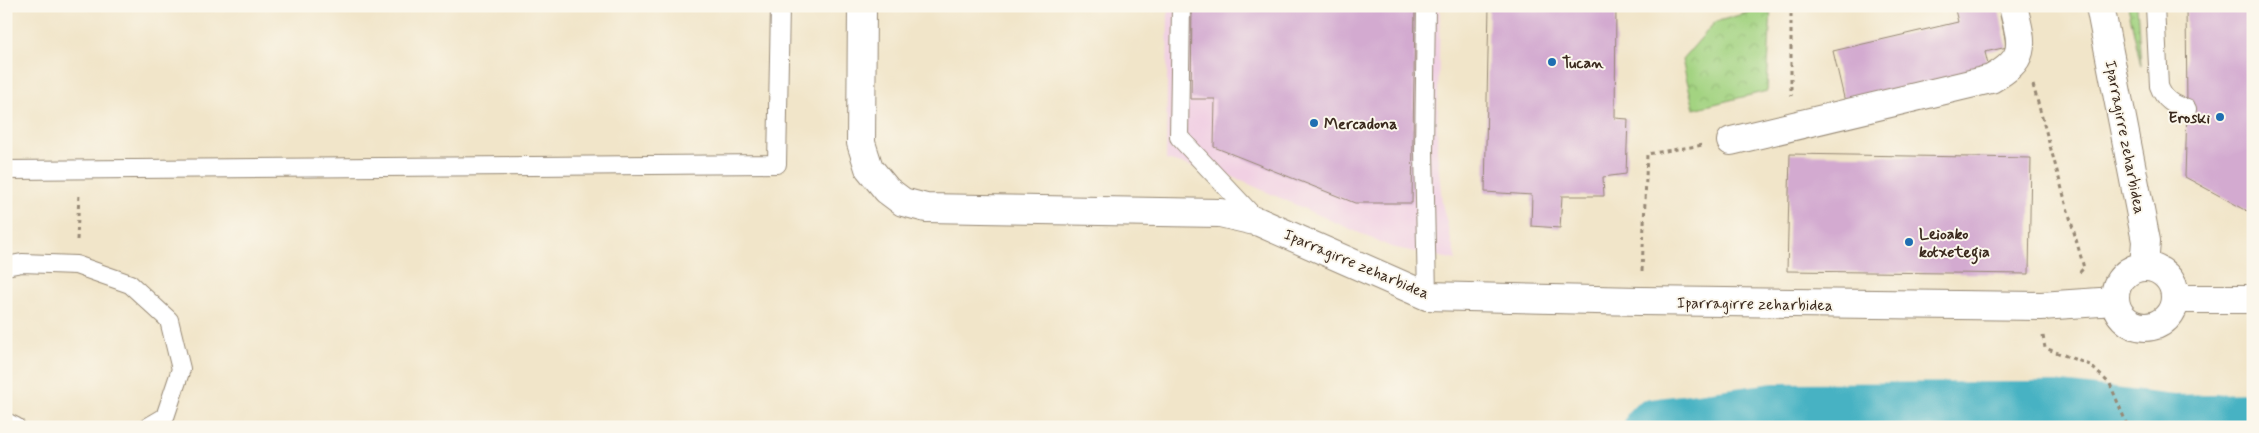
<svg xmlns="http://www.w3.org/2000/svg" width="2259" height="433" viewBox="0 0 2259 433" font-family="Mynerve,sans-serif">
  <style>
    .built { fill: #f1d0e3 }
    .grass { fill: url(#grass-dots); stroke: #6f7e50 }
    .park { fill: url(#park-crowns); stroke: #6f7e50 }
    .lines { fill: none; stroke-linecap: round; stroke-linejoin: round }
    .river { stroke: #46b2c3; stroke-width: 56 }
    .building { fill: #d3aad0 }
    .lane-casing { stroke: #968874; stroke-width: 20 }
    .street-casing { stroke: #968874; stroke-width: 30 }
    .path { stroke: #968874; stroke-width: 3; stroke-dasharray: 4 4; stroke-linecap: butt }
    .lane { stroke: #fff; stroke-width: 18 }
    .street { stroke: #fff; stroke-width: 28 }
    .poi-dot { fill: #1f6fb2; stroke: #fbf7ec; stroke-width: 2 }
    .labels { text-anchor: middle; stroke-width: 4; stroke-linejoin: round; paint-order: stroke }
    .poi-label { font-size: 16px; font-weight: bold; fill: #3b2a1e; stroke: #fbf7ec; text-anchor: start }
    .street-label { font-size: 16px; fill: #3b2a1e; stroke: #fbf7ec }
  </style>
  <defs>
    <pattern id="grass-dots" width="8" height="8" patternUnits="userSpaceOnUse" patternTransform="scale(1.25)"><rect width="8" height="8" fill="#a3d381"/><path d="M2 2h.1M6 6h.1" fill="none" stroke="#8db56f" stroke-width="1.8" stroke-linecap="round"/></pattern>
    <pattern id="park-crowns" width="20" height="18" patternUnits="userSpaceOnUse" patternTransform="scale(1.25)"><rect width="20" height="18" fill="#a3d381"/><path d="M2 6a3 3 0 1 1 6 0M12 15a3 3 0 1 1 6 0" fill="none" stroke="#8db56f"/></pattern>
  </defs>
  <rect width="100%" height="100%" fill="#fbf7ec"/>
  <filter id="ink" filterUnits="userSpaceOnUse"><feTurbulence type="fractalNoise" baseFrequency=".02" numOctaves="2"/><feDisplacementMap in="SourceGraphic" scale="10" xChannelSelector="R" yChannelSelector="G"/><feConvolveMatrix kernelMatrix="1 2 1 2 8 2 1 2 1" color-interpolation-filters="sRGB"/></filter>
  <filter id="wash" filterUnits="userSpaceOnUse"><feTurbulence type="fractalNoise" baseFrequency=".0096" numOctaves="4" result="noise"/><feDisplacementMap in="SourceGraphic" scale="20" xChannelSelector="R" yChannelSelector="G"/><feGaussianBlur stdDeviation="1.12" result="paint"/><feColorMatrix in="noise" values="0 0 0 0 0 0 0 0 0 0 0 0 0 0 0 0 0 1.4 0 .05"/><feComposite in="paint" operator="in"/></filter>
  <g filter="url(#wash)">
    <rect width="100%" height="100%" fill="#f1e5c9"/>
    <!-- built -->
    <path class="built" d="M 1168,6 L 1440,6 L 1437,150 L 1442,203 L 1456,260 L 1391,247 L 1233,177 L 1166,160 Z"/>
    <!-- grass -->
    <path class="grass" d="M 2128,6 L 2137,6 L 2141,66 Z"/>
    <!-- park -->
    <path class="park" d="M 1771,6 L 1767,91 L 1694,109 L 1682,60 L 1715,22 Z"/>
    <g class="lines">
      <!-- river -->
      <path class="river" d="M 1652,427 L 1775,411 L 2061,410 L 2174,423 L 2253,421"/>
    </g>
    <g id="blocks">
      <!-- building -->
      <path class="building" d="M 1192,6 L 1415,6 L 1412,203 L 1355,203 L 1214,147 L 1215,99 L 1191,99 Z
        M 1489,6 L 1616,6 L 1615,118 L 1628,119 L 1626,174 L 1603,177 L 1604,196 L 1562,196 L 1560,228 L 1531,226 L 1532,195 L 1485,192 Z
        M 1954,6 L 1998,6 L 2007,47 L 1985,52 L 1989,69 L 1845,102 L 1833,51 L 1958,22 Z
        M 2186,6 L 2253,6 L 2253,214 L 2185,177 L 2187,109 Z
        M 1790,154 L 2031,158 L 2029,274 L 1787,271 Z"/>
    </g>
  </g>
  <g filter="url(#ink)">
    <use href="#blocks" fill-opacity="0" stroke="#968874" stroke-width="1"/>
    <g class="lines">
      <defs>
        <path id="lane" d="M 1181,6 L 1179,137 L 1259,222
          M 1426,6 L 1424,150 L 1427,296
          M 2155,6 L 2159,86 C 2164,100 2173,105 2187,109
          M 6,170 L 777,164 L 780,6
          M 6,266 L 22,263 L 76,265 L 130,284 L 169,320 L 181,369 L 165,417 L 148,427
          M 6,422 L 16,427"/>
        <path id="street" d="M 862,6 L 861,143 L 869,168 L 887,190 L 903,202 L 926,208 L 1220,213 L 1259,222 L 1427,296 L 1640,301 L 2041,306 L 2115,301
          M 2100,6 L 2146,241 L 2144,267
          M 1731,141 L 1991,79 C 2029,58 2022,44 2013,6
          M2115 297a30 30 0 1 1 60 0a30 30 0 1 1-60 0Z
          M 2175,299 L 2253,299"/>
      </defs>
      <!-- lane casing -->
      <use href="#lane" class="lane-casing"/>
      <!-- street casing -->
      <use href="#street" class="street-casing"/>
      <!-- path -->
      <path class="path" d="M 1791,6 L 1791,96
        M 2033,85 L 2084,268 L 2079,273
        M 77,240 L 79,193
        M 1642,271 L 1647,154 L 1703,145
        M 2043,336 L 2045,348 L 2090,365 L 2110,384 L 2128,427"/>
      <!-- lane -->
      <use href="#lane" class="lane"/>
      <!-- street -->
      <use href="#street" class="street"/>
    </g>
  </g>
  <!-- markers -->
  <g class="poi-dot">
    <circle cx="1552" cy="62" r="5"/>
    <circle cx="2220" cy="117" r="5"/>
    <circle cx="1314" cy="123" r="5"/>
    <circle cx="1909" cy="242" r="5"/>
  </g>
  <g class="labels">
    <!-- poi labels -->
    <g class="poi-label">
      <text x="1562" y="68">Tucan</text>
      <text x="2210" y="123" text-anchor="end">Eroski</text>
      <text x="1324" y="129">Mercadona</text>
      <text x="1919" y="239">Leioako<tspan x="1919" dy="18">kotxetegia</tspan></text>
    </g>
    <!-- street labels -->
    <g class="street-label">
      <text transform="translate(2126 137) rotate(79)" y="6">Iparragirre zeharbidea</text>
      <text transform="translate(1357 263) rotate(23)" y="6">Iparragirre zeharbidea</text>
      <text transform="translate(1755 303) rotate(1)" y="6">Iparragirre zeharbidea</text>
    </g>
  </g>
  <!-- margin -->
  <rect width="2259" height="433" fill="none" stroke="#fbf7ec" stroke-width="25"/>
</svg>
